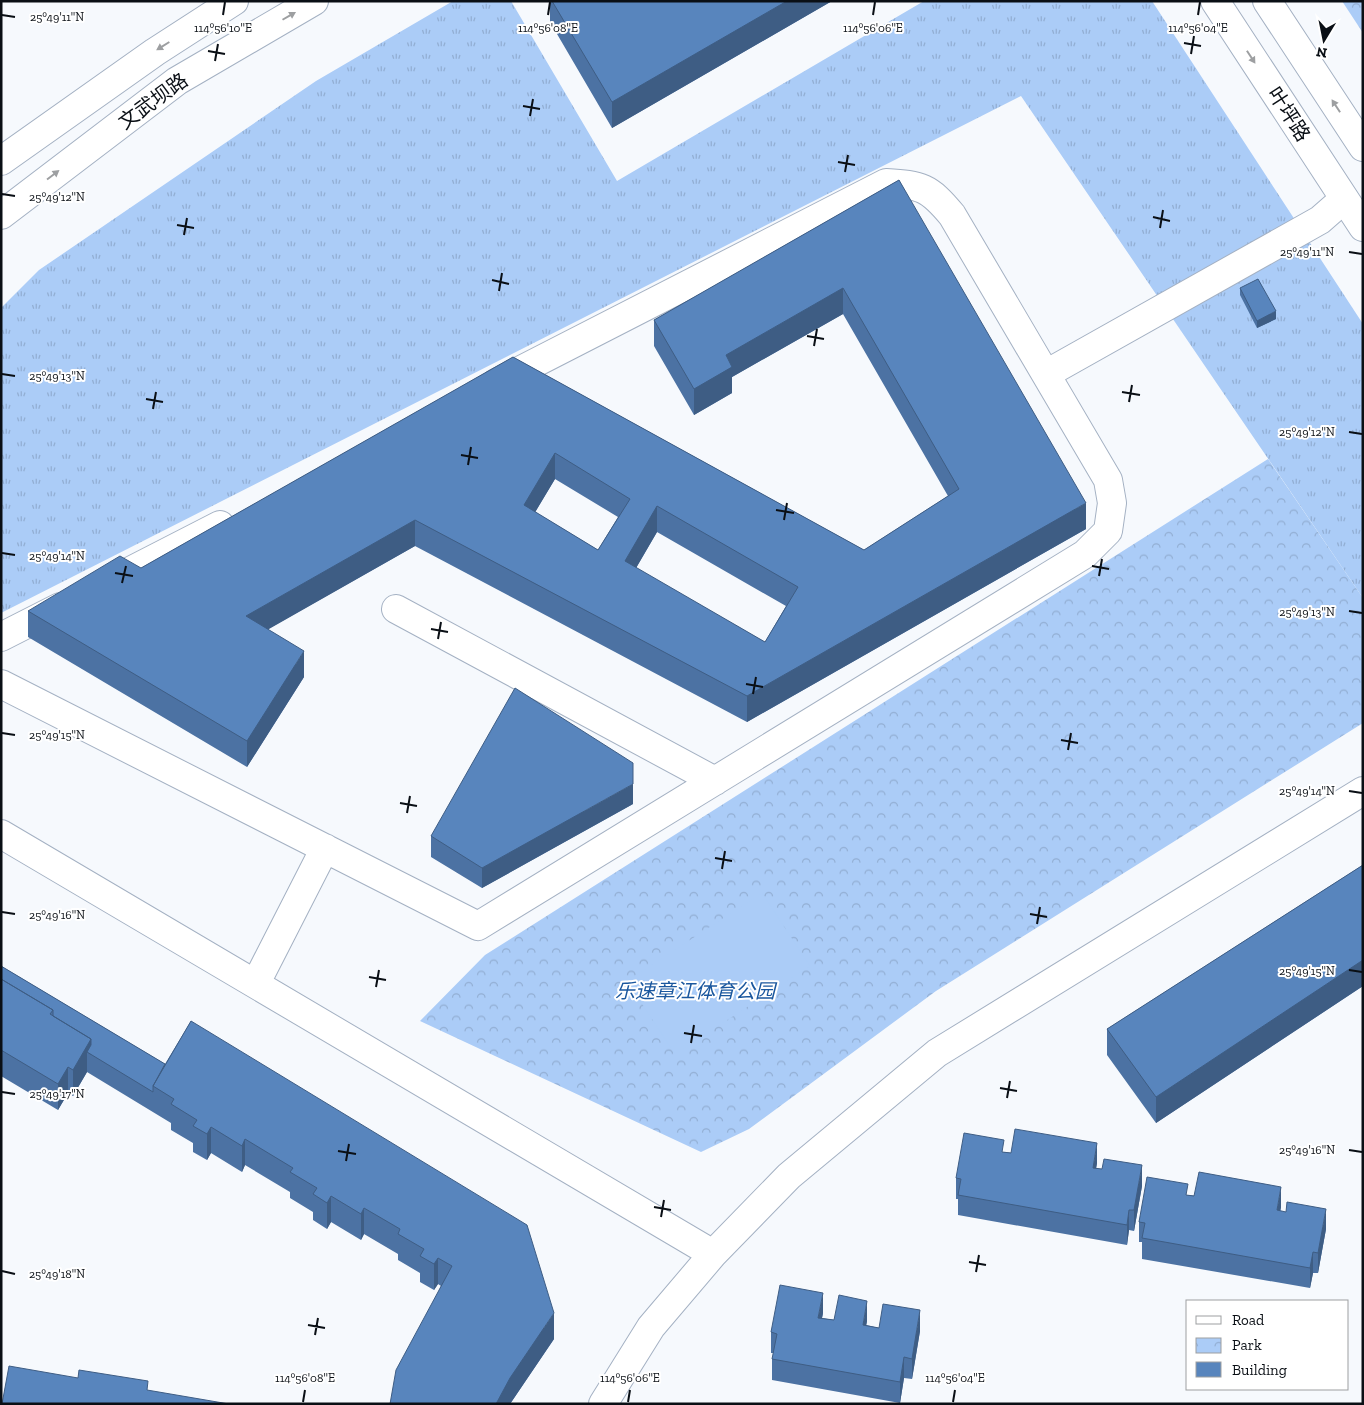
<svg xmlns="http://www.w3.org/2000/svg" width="1364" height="1405" viewBox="0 0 1364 1405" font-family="'Zilla Slab','Noto Sans SC',serif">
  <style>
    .grass { fill: url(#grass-tufts) }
    .park { fill: url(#park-crowns) }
    .pitch { fill: #abccf7 }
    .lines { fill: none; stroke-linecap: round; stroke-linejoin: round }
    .street-casing { stroke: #a4b1c3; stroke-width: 30 }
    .secondary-casing { stroke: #a4b1c3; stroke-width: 30 }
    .street { stroke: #fff; stroke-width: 28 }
    .secondary { stroke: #fff; stroke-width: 28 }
    .wall { fill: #4c72a3; fill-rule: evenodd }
    .shaded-wall { fill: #3e5d84 }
    .building { fill: #5885bd; stroke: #3e5d84; fill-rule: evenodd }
    .oneway { fill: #9d9fa1 }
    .ticks { fill: none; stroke: #0a0f15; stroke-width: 2 }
    .labels { text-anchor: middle; stroke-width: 4; stroke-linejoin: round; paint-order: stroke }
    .street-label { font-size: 20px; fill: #0a0f15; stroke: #fff }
    .park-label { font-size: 20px; font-style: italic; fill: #1a579e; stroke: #fff }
    .ticks-label { font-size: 12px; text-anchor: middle; fill: #0a0f15; stroke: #fff; stroke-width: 4; stroke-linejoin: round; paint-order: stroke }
  </style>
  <defs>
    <pattern id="grass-tufts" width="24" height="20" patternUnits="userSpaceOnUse" patternTransform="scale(1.25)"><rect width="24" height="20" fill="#abccf7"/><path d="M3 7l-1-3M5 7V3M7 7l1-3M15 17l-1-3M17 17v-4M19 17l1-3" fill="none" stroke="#92aed3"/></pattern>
    <pattern id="park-crowns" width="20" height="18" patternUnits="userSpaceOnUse" patternTransform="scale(1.25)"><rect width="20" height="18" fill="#abccf7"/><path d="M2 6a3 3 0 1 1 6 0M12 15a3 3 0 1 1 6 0" fill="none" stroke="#92aed3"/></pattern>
  </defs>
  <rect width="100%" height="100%" fill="#f6f9fd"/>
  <!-- grass -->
  <path class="grass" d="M 453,1 L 511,1 L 617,181 L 924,1 L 1152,1 L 1363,324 L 1363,598 L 1021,96 L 1,613 L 1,308 L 39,270 L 316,81 Z"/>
  <!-- park -->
  <path class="park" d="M 1342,1 L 1363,1 L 1363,33 Z
    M 1268,459 L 1363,598 L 1363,723 L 936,991 L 749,1129 L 701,1152 L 420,1021 L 485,955 Z"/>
  <!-- pitch -->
  <path class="pitch" d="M 762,893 L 810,966 L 675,1054 L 627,981 Z"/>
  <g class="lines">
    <defs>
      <path id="street" d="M 1046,374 L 1320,220 L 1344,199
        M 105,584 L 220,525
        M 396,609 L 715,781
        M 1,637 L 60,607
        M 1,684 L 478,926 L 1085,554 L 1108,531 L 1112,503 L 1108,480 L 952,215 C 929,187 921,185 886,183 L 496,383
        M 256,983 L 325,848"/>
      <path id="secondary" d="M 1215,1 L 1363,227
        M 1267,1 L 1363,147
        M 1,161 L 155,52 L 234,1
        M 1,215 L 177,81 L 314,1
        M 1,834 L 713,1254
        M 603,1404 L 651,1327 L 713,1254 L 789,1176 L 937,1053 L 1363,791"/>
    </defs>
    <!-- street casing -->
    <use href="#street" class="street-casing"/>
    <!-- secondary casing -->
    <use href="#secondary" class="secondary-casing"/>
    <!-- street -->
    <use href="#street" class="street"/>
    <!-- secondary -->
    <use href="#secondary" class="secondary"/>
  </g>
  <!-- wall -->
  <path class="wall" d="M 550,1 L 832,1 L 612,128 L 550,22 Z
    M 899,180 L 1086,529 L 747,722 L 415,546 L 268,629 L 304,677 L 247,767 L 28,637 L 28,611 L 141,568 L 513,357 L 864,550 L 948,496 L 843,314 L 732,377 L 732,393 L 694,415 L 654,346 L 654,320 ZM 555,479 L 618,517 L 598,550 L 535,512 ZM 657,532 L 786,606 L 765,642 L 636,568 Z
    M 1240,288 L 1276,319 L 1257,328 L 1240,295 Z
    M 633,804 L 482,888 L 431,857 L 431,836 Z
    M 1363,865 L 1363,986 L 1156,1123 L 1107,1055 L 1107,1029 Z
    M 1,966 L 165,1064 L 191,1021 L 554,1339 L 510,1404 L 390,1404 L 441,1286 L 438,1284 L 434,1290 L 420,1282 L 420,1273 L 398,1260 L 398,1254 L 364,1234 L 361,1240 L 331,1222 L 327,1229 L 313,1220 L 313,1212 L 290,1198 L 290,1192 L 245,1165 L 242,1172 L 211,1153 L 207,1160 L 193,1152 L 193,1143 L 171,1130 L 171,1123 L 87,1072 L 73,1096 L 68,1093 L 58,1110 L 1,1076 Z
    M 1004,1152 L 1097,1163 L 1096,1168 L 1142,1186 L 1134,1231 L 1129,1230 L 1127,1245 L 958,1215 L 958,1199 L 956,1199 L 956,1178 Z
    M 1188,1195 L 1281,1207 L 1280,1211 L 1326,1229 L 1318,1273 L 1313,1273 L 1310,1288 L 1142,1259 L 1142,1242 L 1139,1242 L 1139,1222 Z
    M 823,1313 L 822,1318 L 834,1320 L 867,1321 L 866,1325 L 879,1328 L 920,1331 L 912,1379 L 904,1378 L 900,1403 L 772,1380 L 772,1359 L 774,1353 L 771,1353 L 771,1332 Z"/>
  <!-- shaded-wall -->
  <path class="shaded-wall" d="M 787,1 L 832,1 L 612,128 L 612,102 Z
    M 843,288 L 843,314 L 732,377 L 732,393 L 694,415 L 694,389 L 726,355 Z
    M 1276,311 L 1276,319 L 1257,328 L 1257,321 Z
    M 555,453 L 555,479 L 524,531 L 524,505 Z
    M 1086,503 L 1086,529 L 747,722 L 747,696 Z
    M 657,506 L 657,532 L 625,587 L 625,561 Z
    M 415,520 L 415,546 L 246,642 L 246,616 Z
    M 304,651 L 304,677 L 247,767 L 247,741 Z
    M 633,784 L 633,804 L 482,888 L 482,868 Z
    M 1363,960 L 1363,986 L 1156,1123 L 1156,1097 Z
    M 91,1039 L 91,1055 L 87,1052 L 87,1072 L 73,1096 L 73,1070 Z
    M 68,1067 L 68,1093 L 58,1110 L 58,1084 Z
    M 211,1127 L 211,1153 L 207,1160 L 207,1134 Z
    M 245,1139 L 245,1165 L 242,1172 L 242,1146 Z
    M 1097,1143 L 1097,1163 L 1093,1188 L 1093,1168 Z
    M 1142,1165 L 1142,1186 L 1134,1231 L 1134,1210 Z
    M 1281,1187 L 1281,1207 L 1277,1231 L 1277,1210 Z
    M 331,1196 L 331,1222 L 327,1229 L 327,1203 Z
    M 364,1208 L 364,1234 L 361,1240 L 361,1214 Z
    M 1326,1209 L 1326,1229 L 1318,1273 L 1318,1253 Z
    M 1129,1210 L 1129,1230 L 1127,1245 L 1127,1225 Z
    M 1313,1252 L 1313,1273 L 1310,1288 L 1310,1268 Z
    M 438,1258 L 438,1284 L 434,1290 L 434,1264 Z
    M 823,1293 L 823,1313 L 818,1338 L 818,1318 Z
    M 867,1301 L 867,1321 L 863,1345 L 863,1325 Z
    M 920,1310 L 920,1331 L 912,1379 L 912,1359 Z
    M 554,1313 L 554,1339 L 510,1404 L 496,1404 L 510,1378 Z
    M 904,1357 L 904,1378 L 900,1403 L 900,1382 Z"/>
  <!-- building -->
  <path class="building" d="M 552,1 L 787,1 L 612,102 Z
    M 899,180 L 1086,503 L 747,696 L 415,520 L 246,616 L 304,651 L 247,741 L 28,611 L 120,556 L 141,568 L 513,357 L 864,550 L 959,489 L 843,288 L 726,355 L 732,367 L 694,389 L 654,320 ZM 555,453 L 630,499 L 598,550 L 524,505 ZM 657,506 L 798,587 L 765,642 L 625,561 Z
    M 1258,279 L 1276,311 L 1257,321 L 1240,288 Z
    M 515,688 L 633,763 L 633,784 L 482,868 L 431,836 Z
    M 1363,865 L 1363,960 L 1156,1097 L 1107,1029 Z
    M 1,966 L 165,1064 L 153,1086 L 153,1092 L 87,1052 L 91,1045 L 91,1039 L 53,1016 L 53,1010 L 1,979 Z
    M 1,979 L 53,1010 L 50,1014 L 91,1039 L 73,1070 L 68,1067 L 58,1084 L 1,1050 Z
    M 191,1021 L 527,1225 L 554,1313 L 510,1378 L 496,1404 L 390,1404 L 396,1370 L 452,1266 L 438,1258 L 434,1264 L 420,1256 L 424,1249 L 398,1234 L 400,1229 L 364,1208 L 361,1214 L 331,1196 L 327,1203 L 313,1194 L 317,1188 L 290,1172 L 293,1168 L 245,1139 L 242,1146 L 211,1127 L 207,1134 L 193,1126 L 197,1120 L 171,1104 L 174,1099 L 153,1086 Z
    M 1015,1129 L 1097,1143 L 1093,1168 L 1102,1169 L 1104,1159 L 1142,1165 L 1134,1210 L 1129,1210 L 1127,1225 L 958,1195 L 961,1179 L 956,1178 L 964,1133 L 1004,1140 L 1002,1152 L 1011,1153 Z
    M 1199,1172 L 1281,1187 L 1277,1210 L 1286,1212 L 1287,1202 L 1326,1209 L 1318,1253 L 1313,1252 L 1310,1268 L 1142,1238 L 1145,1223 L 1139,1222 L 1147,1177 L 1188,1184 L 1186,1195 L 1194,1196 Z
    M 780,1285 L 823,1293 L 818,1318 L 834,1320 L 839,1295 L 867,1301 L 863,1325 L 879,1328 L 883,1304 L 920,1310 L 912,1359 L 904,1357 L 900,1382 L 772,1359 L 777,1334 L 771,1332 Z
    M 9,1366 L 78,1378 L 79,1370 L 148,1381 L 147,1390 L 229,1404 L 2,1404 Z"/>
  <!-- one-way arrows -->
  <defs><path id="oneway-solid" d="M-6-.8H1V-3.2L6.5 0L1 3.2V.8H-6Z" transform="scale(1.25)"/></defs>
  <g class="oneway">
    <use href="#oneway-solid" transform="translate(289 16) rotate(-30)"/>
    <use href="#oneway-solid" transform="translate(163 46) rotate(148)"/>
    <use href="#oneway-solid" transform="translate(1251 57) rotate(57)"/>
    <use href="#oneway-solid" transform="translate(1336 106) rotate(-123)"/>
    <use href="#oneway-solid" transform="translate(53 175) rotate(-37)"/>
  </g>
  <!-- ticks -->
  <path class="ticks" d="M 2,15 L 15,17M 223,15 L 225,2M 548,15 L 550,2M 873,15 L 875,2M 1198,15 L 1200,2M 1184,43 L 1201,46M 208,51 L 225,54M 1191,54 L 1194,36M 215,61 L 218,44M 523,106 L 540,109M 530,116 L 533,99M 838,162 L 855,165M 845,172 L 848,155M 2,194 L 15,196M 1153,217 L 1170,221M 177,225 L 194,228M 1160,228 L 1163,210M 184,235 L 187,218M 1349,252 L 1362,254M 492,280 L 509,284M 499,291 L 502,273M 807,336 L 824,339M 814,346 L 817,329M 2,374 L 15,376M 1122,392 L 1140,395M 146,399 L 163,402M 1129,402 L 1132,385M 153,409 L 156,392M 1349,432 L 1362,434M 461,455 L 478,458M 468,465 L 471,447M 776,510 L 794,513M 784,520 L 787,503M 2,553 L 15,555M 1092,566 L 1109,569M 115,573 L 133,576M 1099,576 L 1102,559M 122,583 L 126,566M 1349,611 L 1362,613M 431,629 L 448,632M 438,639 L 441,622M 746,684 L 763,687M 753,694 L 756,677M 2,733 L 15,735M 1061,740 L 1078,743M 1068,750 L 1071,733M 1349,791 L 1362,793M 400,803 L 417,806M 407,813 L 410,796M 715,858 L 732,861M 722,869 L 725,851M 2,912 L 15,914M 1030,914 L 1047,917M 1037,924 L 1040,907M 1349,970 L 1362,972M 369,977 L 386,980M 376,987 L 379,970M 684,1033 L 702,1036M 691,1043 L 694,1025M 1000,1088 L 1017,1091M 2,1092 L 15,1094M 1007,1098 L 1010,1081M 1349,1150 L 1362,1152M 338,1151 L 356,1154M 346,1161 L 349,1144M 654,1207 L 671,1210M 661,1217 L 664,1200M 969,1262 L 986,1265M 2,1271 L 15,1274M 976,1272 L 979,1255M 308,1325 L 325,1328M 315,1335 L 318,1318M 303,1402 L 305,1390M 628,1402 L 630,1390M 953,1402 L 955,1390"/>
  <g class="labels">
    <!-- street labels -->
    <g class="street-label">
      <text transform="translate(153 101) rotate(-36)" y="7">文武坝路</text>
      <text transform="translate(1289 114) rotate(57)" y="7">叶坪路</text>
    </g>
    <!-- park labels -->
    <g class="park-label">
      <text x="695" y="998">乐速章江体育公园</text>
    </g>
  </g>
  <g class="ticks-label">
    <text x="57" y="21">25°49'11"N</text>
    <text x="548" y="32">114°56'08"E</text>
    <text x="873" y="32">114°56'06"E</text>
    <text x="1198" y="32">114°56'04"E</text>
    <text x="223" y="32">114°56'10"E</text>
    <text x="57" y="201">25°49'12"N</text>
    <text x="1307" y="256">25°49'11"N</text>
    <text x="57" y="380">25°49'13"N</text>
    <text x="1307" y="436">25°49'12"N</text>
    <text x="57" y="560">25°49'14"N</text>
    <text x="1307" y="616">25°49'13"N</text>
    <text x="57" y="739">25°49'15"N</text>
    <text x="1307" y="795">25°49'14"N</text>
    <text x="57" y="919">25°49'16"N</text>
    <text x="1307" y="975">25°49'15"N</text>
    <text x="57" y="1098">25°49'17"N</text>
    <text x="1307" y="1154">25°49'16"N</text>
    <text x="57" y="1278">25°49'18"N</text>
    <text x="305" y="1382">114°56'08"E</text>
    <text x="630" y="1382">114°56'06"E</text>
    <text x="955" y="1382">114°56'04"E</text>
  </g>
  <!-- border -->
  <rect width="1364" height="1405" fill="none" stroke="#0a0f15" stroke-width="5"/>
  <!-- legend -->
  <rect x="1186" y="1300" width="162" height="90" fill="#ffffff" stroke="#9d9fa1"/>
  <rect x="1196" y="1316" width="25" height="8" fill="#ffffff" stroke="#9d9fa1"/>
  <text x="1232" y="1325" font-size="15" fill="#0a0f15">Road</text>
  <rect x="1196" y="1338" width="25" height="15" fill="url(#park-crowns)" stroke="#9d9fa1"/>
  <text x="1232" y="1350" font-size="15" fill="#0a0f15">Park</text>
  <rect x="1196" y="1362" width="25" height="15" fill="#5885bd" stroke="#9d9fa1"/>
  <text x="1232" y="1375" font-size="15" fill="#0a0f15">Building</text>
  <!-- north arrow -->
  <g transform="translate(1324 40) rotate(190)" stroke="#ffffff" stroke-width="4" paint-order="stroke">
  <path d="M0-4L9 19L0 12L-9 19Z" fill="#0a0f15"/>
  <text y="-8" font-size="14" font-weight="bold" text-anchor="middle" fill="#0a0f15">N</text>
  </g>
</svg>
